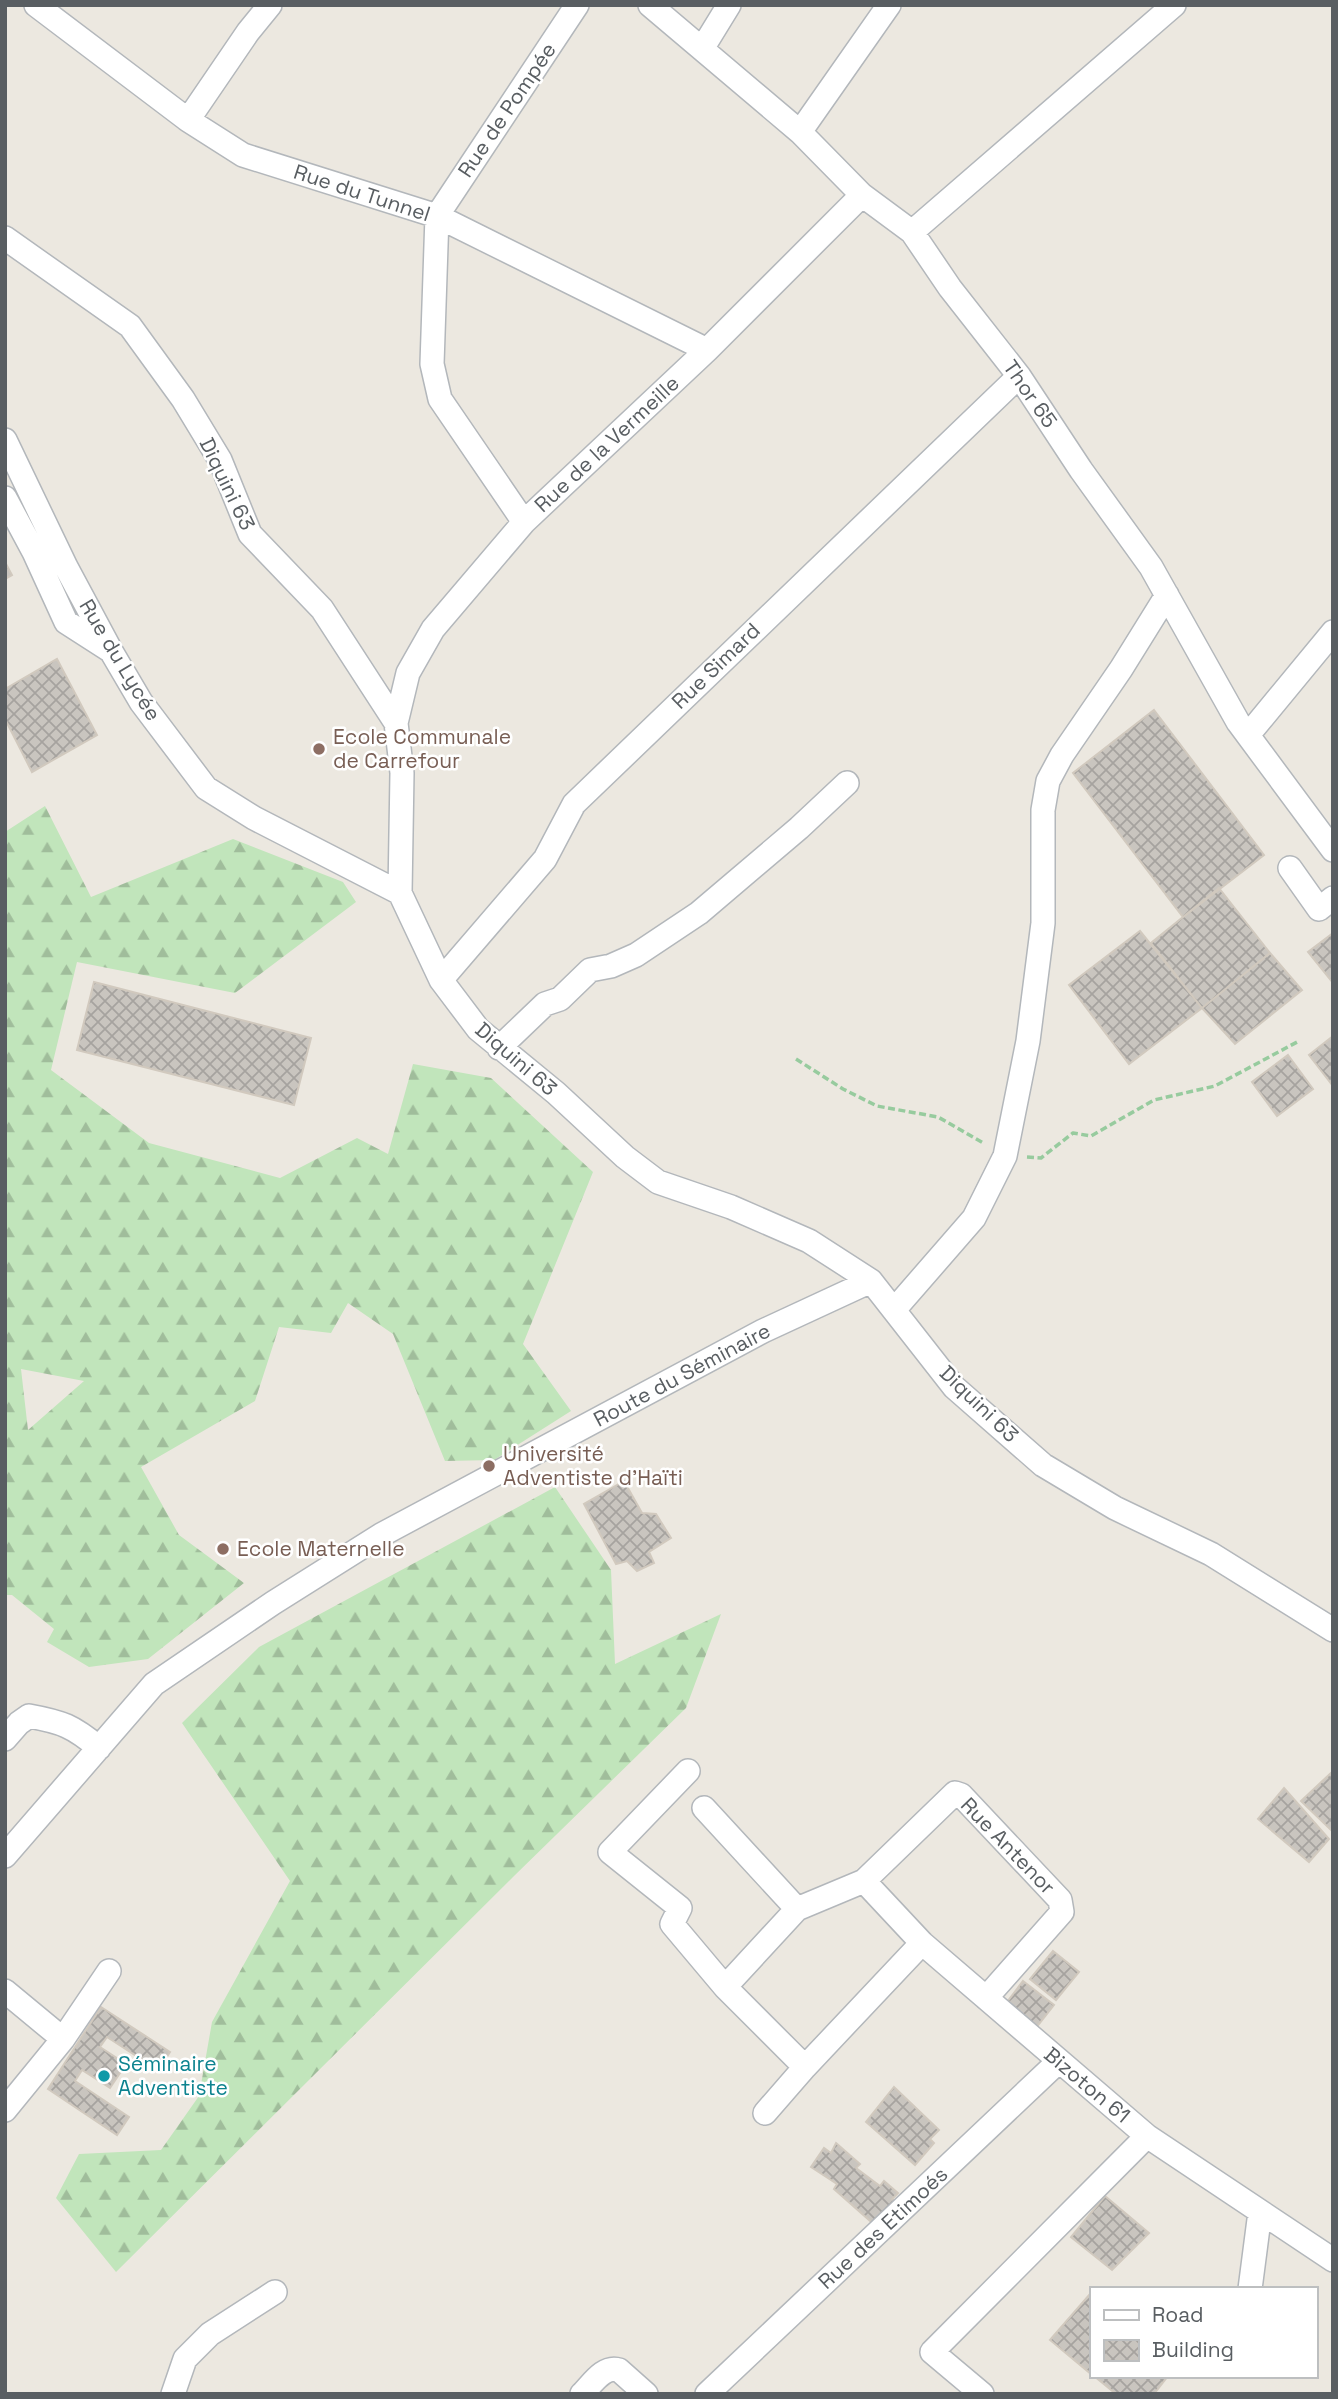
<svg xmlns="http://www.w3.org/2000/svg" width="1338" height="2399" viewBox="0 0 1338 2399" font-family="'Space Grotesk',sans-serif">
  <style>
    .forest { fill: url(#forest-firs); fill-rule: evenodd }
    .building { fill: url(#building-cross-hatch); stroke: #d1c9be; stroke-width: 2 }
    .lines { fill: none; stroke-linecap: round; stroke-linejoin: round }
    .minor-casing { stroke: #b3b7bb; stroke-width: 26 }
    .path { stroke: #97cb9e; stroke-width: 3.5; stroke-dasharray: 7 3.5; stroke-linecap: butt }
    .minor { stroke: #fff; stroke-width: 23 }
    .education-dot { fill: #8d6e63; stroke: #fff; stroke-width: 2.5 }
    .culture-dot { fill: #0f9aa8; stroke: #fff; stroke-width: 2.5 }
    .labels { text-anchor: middle; stroke-width: 5; stroke-linejoin: round; paint-order: stroke }
    .street-label { font-size: 21px; fill: #595e62; stroke: #fff }
    .education-label { font-size: 21px; fill: #785e54; stroke: #fff; text-anchor: start }
    .culture-label { font-size: 21px; fill: #0d838f; stroke: #fff; text-anchor: start }
  </style>
  <defs>
    <pattern id="forest-firs" width="22" height="20" patternUnits="userSpaceOnUse" patternTransform="scale(1.75)"><rect width="22" height="20" fill="#c1e5bb"/><path d="M5 1l3.5 6h-7zM16 11l3.5 6h-7z" fill="#a0bd9b"/></pattern>
    <pattern id="building-cross-hatch" width="8" height="8" patternUnits="userSpaceOnUse" patternTransform="scale(1.75)"><rect width="8" height="8" fill="#c9c5bf"/><path d="M0 0l8 8M0 8l8-8" fill="none" stroke="#a6a39f"/></pattern>
  </defs>
  <rect width="100%" height="100%" fill="#ece8e0"/>
  <!-- forest -->
  <path class="forest" d="M 45,806 L 91,897 L 233,839 L 343,882 L 356,902 L 235,993 L 77,962 L 51,1070 L 149,1143 L 280,1178 L 357,1138 L 388,1154 L 413,1064 L 491,1078 L 593,1172 L 523,1344 L 571,1411 L 494,1460 L 445,1461 L 393,1334 L 348,1303 L 331,1333 L 279,1327 L 255,1401 L 141,1467 L 179,1535 L 244,1583 L 148,1659 L 89,1667 L 47,1642 L 54,1629 L 12,1595 L 5,1595 L 5,832 ZM 21,1369 L 84,1381 L 28,1430 Z
    M 555,1487 L 611,1570 L 615,1664 L 721,1614 L 686,1708 L 513,1877 L 116,2272 L 56,2198 L 79,2154 L 161,2150 L 199,2096 L 212,2022 L 290,1881 L 182,1723 L 259,1647 Z"/>
  <!-- building -->
  <path class="building" d="M 5,562 L 12,575 L 5,579 Z
    M 57,659 L 97,735 L 32,772 L 5,719 L 5,689 Z
    M 1154,710 L 1264,855 L 1183,917 L 1073,773 Z
    M 1219,888 L 1270,953 L 1202,1008 L 1151,943 Z
    M 1140,931 L 1202,1008 L 1129,1064 L 1069,985 Z
    M 1333,933 L 1333,983 L 1308,952 Z
    M 1270,953 L 1302,990 L 1235,1044 L 1202,1008 Z
    M 94,982 L 311,1038 L 294,1105 L 77,1050 Z
    M 1333,1036 L 1333,1086 L 1309,1055 Z
    M 1288,1055 L 1313,1089 L 1277,1116 L 1252,1082 Z
    M 624,1481 L 642,1513 L 656,1514 L 671,1538 L 649,1552 L 654,1563 L 637,1571 L 627,1561 L 616,1564 L 584,1504 Z
    M 1333,1771 L 1333,1832 L 1301,1801 Z
    M 1284,1788 L 1329,1839 L 1309,1862 L 1258,1819 Z
    M 1053,1951 L 1079,1972 L 1056,2000 L 1030,1979 Z
    M 1023,1981 L 1054,2005 L 1035,2029 L 1004,2006 Z
    M 101,2007 L 170,2052 L 158,2070 L 107,2037 L 100,2047 L 126,2064 L 110,2088 L 82,2070 L 75,2081 L 129,2117 L 117,2135 L 48,2089 Z
    M 894,2087 L 939,2130 L 930,2139 L 934,2143 L 915,2165 L 866,2122 Z
    M 836,2143 L 860,2164 L 856,2168 L 880,2186 L 884,2181 L 898,2193 L 892,2199 L 899,2204 L 877,2227 L 834,2189 L 837,2184 L 811,2167 L 824,2148 L 831,2153 Z
    M 1105,2196 L 1149,2233 L 1112,2270 L 1071,2237 Z
    M 1090,2294 L 1091,2295 L 1091,2374 L 1050,2340 Z
    M 1094,2376 L 1168,2376 L 1154,2394 L 1116,2394 Z"/>
  <g class="lines">
    <defs>
      <path id="minor" d="M 36,5 L 188,120 L 243,155 L 437,216 L 707,350
        M 650,5 L 800,132 L 862,195 L 912,232 L 950,288 L 1019,376 L 1081,470 L 1151,567 L 1238,722 L 1333,850
        M 702,49 L 729,5
        M 188,120 L 248,32 L 270,5
        M 800,132 L 889,5
        M 912,232 L 1174,5
        M 5,238 L 130,326 L 183,399 L 220,460 L 250,534 L 322,609 L 396,723 L 402,773 L 400,893 L 441,980 L 478,1029 L 556,1093 L 625,1157 L 658,1182 L 731,1207 L 809,1241 L 871,1281 L 954,1387 L 1043,1465 L 1115,1508 L 1211,1554 L 1333,1630
        M 5,440 L 66,567 L 111,651 L 141,702 L 206,788 L 254,818 L 400,893
        M 5,498 L 34,552 L 66,622 L 108,649
        M 524,522 L 440,399 L 432,364 L 437,216 L 577,5
        M 396,723 L 408,673 L 433,629 L 524,522 L 707,350 L 862,195
        M 1248,735 L 1333,632
        M 1290,868 L 1319,909 L 1333,898
        M 441,980 L 545,859 L 574,804 L 1019,376
        M 499,1048 L 545,1004 L 560,999 L 590,970 L 611,966 L 636,955 L 699,913 L 799,828 L 847,783
        M 894,1310 L 974,1218 L 1005,1156 L 1028,1041 L 1043,923 L 1043,810 L 1048,781 L 1062,755 L 1121,669 L 1167,595
        M 5,1739 L 19,1723 L 29,1716 C 62,1722 73,1726 99,1748
        M 688,1771 L 610,1852 L 680,1908 L 672,1924 L 725,1987
        M 704,1808 L 797,1909
        M 5,1856 L 154,1684 L 273,1603 L 381,1535 L 763,1331 L 871,1281
        M 864,1881 L 922,1943 L 1147,2136 L 1333,2260
        M 5,1991 L 63,2039
        M 805,2067 L 725,1987 L 797,1909 L 864,1881 L 955,1793 L 961,1795 L 1060,1900 L 1062,1912 L 986,1998
        M 5,2110 L 63,2039 L 109,1971
        M 765,2113 L 805,2067 L 922,1943
        M 1250,2289 L 1260,2212
        M 173,2394 L 185,2359 L 210,2334 L 275,2292
        M 582,2394 C 592,2384 604,2365 619,2370 L 646,2394
        M 707,2394 L 1059,2061
        M 982,2394 L 932,2352 L 1147,2136"/>
    </defs>
    <!-- minor casing -->
    <use href="#minor" class="minor-casing"/>
    <!-- path -->
    <path class="path" d="M 796,1059 L 843,1089 L 877,1106 L 938,1117 L 985,1144
      M 1027,1157 L 1041,1158 L 1073,1133 L 1091,1136 L 1154,1100 L 1215,1086 L 1299,1041"/>
    <!-- minor -->
    <use href="#minor" class="minor"/>
  </g>
  <!-- markers -->
  <g class="education-dot">
    <circle cx="319" cy="749" r="7"/>
    <circle cx="489" cy="1466" r="7"/>
    <circle cx="223" cy="1549" r="7"/>
  </g>
  <circle class="culture-dot" cx="104" cy="2076" r="7"/>
  <g class="labels">
    <!-- street labels -->
    <g class="street-label">
      <text transform="translate(507 110) rotate(-56)" y="7">Rue de Pompée</text>
      <text transform="translate(362 193) rotate(18)" y="7">Rue du Tunnel</text>
      <text transform="translate(1030 394) rotate(55)" y="7">Thor 65</text>
      <text transform="translate(607 444) rotate(-43)" y="7">Rue de la Vermeille</text>
      <text transform="translate(227 484) rotate(64)" y="7">Diquini 63</text>
      <text transform="translate(120 660) rotate(59)" y="7">Rue du Lycée</text>
      <text transform="translate(716 666) rotate(-44)" y="7">Rue Simard</text>
      <text transform="translate(516 1059) rotate(41)" y="7">Diquini 63</text>
      <text transform="translate(682 1375) rotate(-28)" y="7">Route du Séminaire</text>
      <text transform="translate(979 1404) rotate(44)" y="7">Diquini 63</text>
      <text transform="translate(1008 1846) rotate(46)" y="7">Rue Antenor</text>
      <text transform="translate(1087 2085) rotate(40)" y="7">Bizoton 61</text>
      <text transform="translate(883 2228) rotate(-43)" y="7">Rue des Etimoés</text>
    </g>
    <!-- education labels -->
    <g class="education-label">
      <text x="333" y="744">Ecole Communale<tspan x="333" dy="24">de Carrefour</tspan></text>
      <text x="503" y="1461">Université<tspan x="503" dy="24">Adventiste d’Haïti</tspan></text>
      <text x="237" y="1556">Ecole Maternelle</text>
    </g>
    <!-- culture labels -->
    <g class="culture-label">
      <text x="118" y="2071">Séminaire<tspan x="118" dy="24">Adventiste</tspan></text>
    </g>
  </g>
  <!-- border -->
  <rect width="1338" height="2399" fill="none" stroke="#595e62" stroke-width="14"/>
  <!-- legend -->
  <rect x="1090" y="2287" width="228" height="91" fill="#ffffff" stroke="#bdbfc0" stroke-width="2"/>
  <rect x="1104" y="2310" width="35" height="10" fill="#ffffff" stroke="#bdbfc0" stroke-width="2"/>
  <text x="1152" y="2322" font-size="21" fill="#595e62">Road</text>
  <rect x="1104" y="2340" width="35" height="21" fill="url(#building-cross-hatch)" stroke="#bdbfc0" stroke-width="2"/>
  <text x="1152" y="2357" font-size="21" fill="#595e62">Building</text>
</svg>
